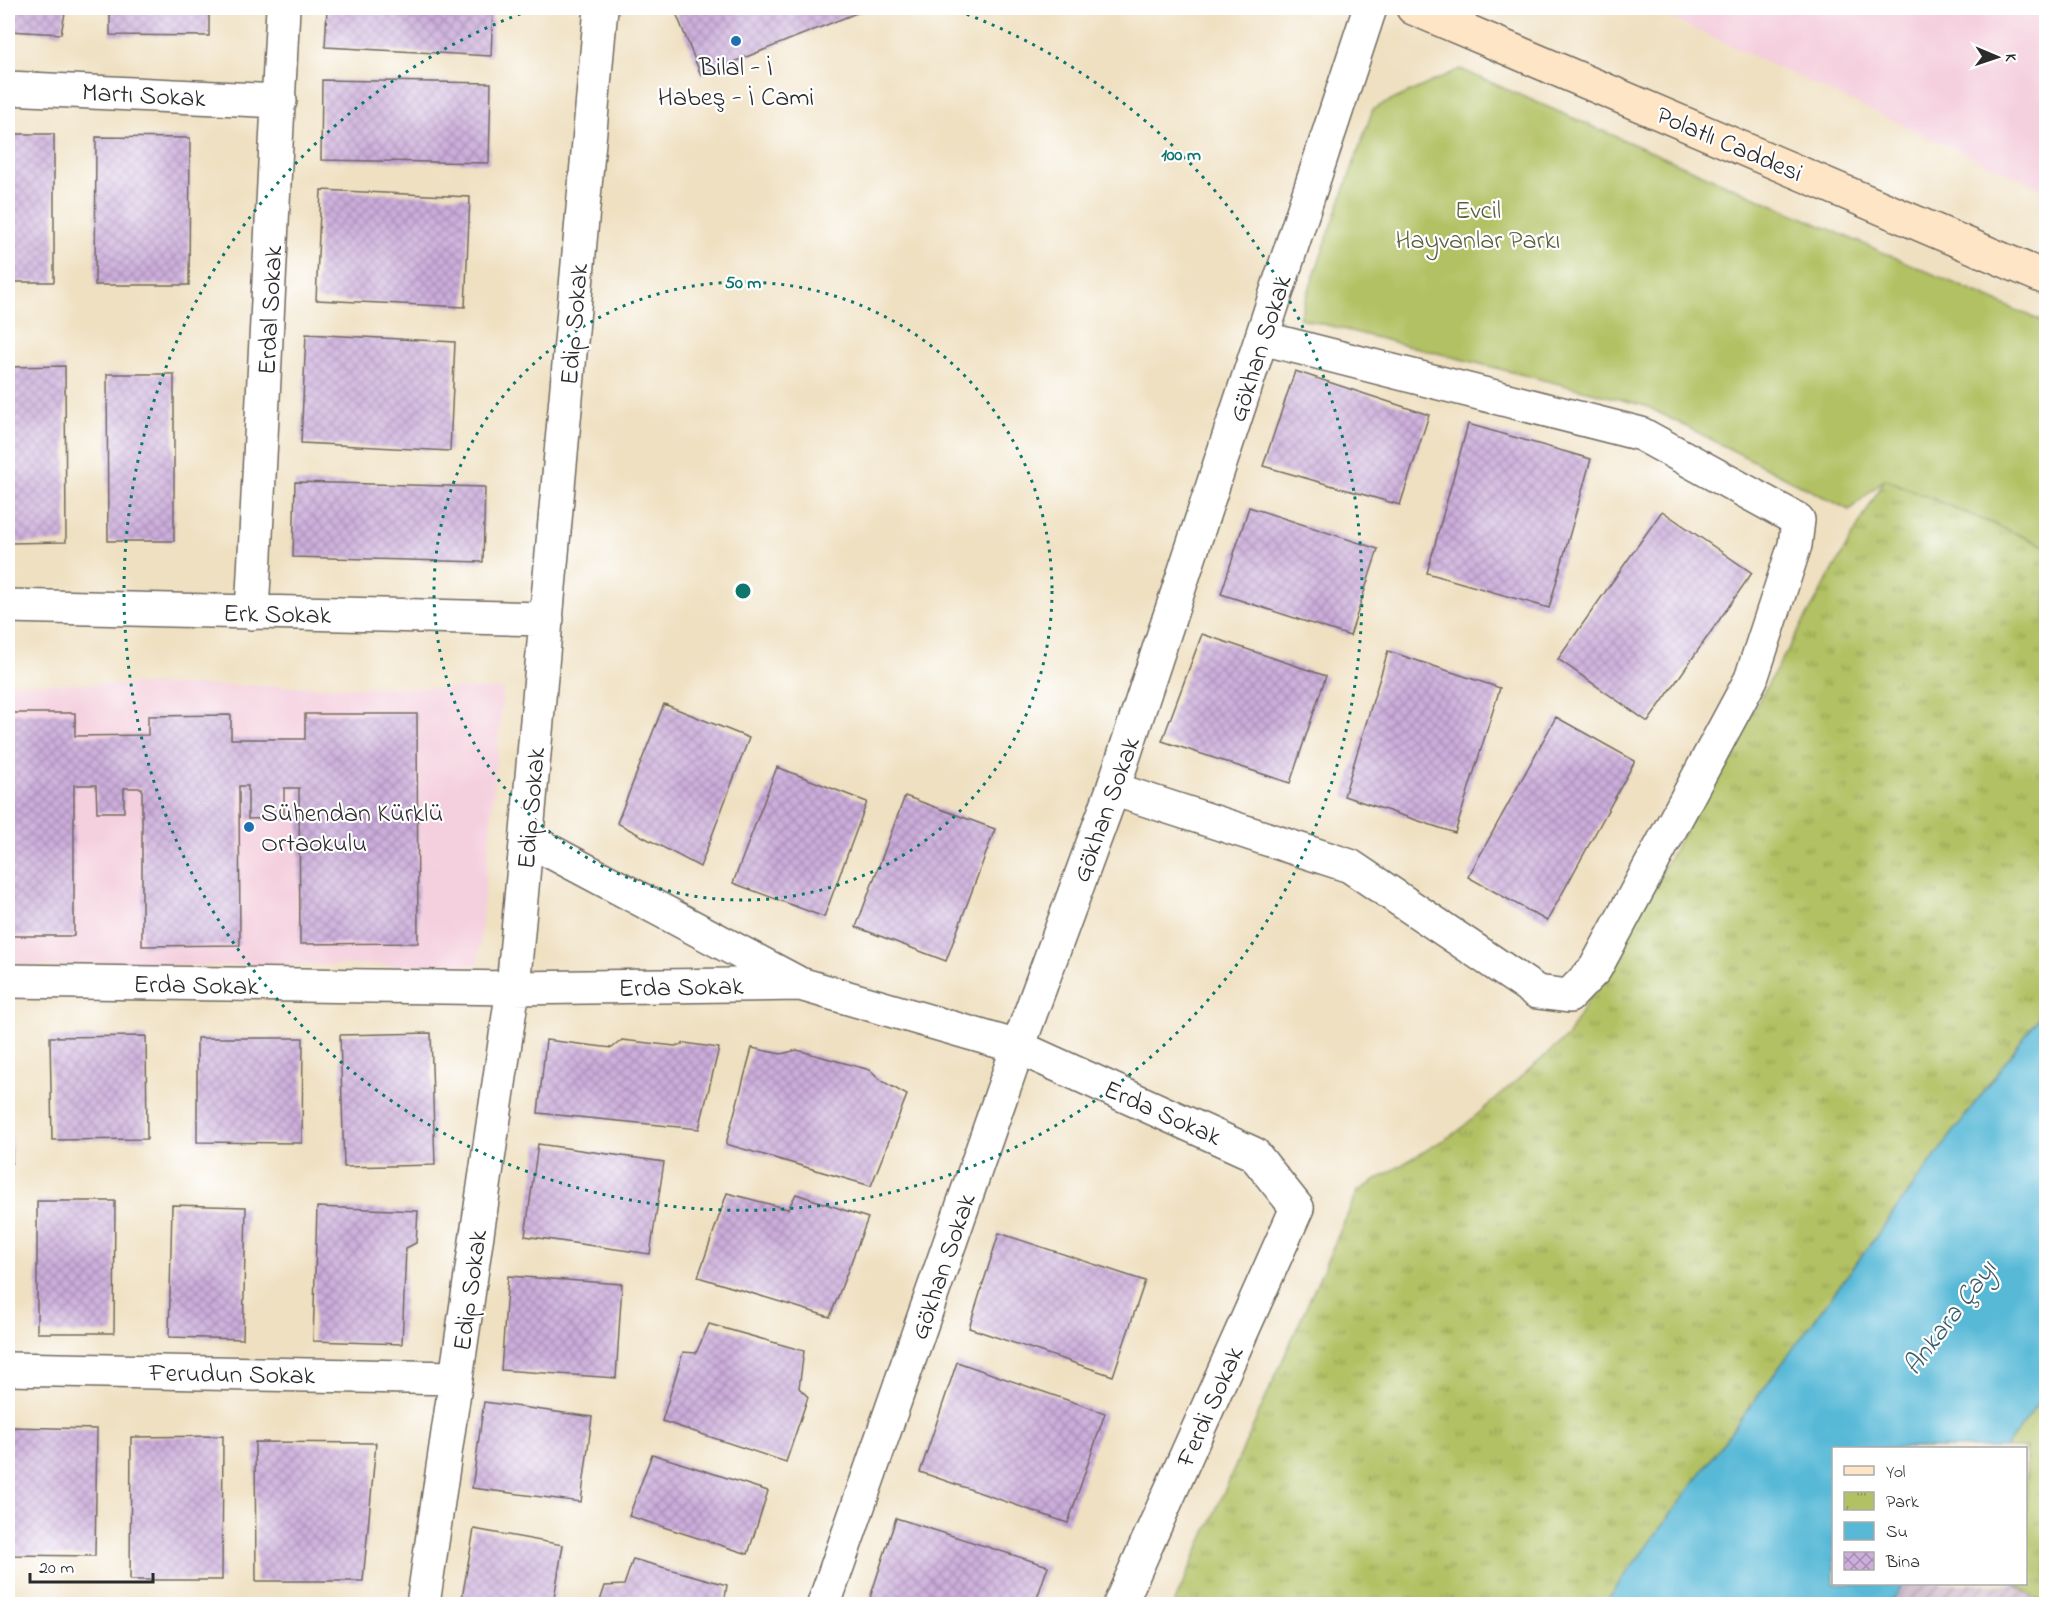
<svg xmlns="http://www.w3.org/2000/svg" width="2054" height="1612" viewBox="0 0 2054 1612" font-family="'Indie Flower',sans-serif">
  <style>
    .built { fill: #f4cfdd }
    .industrial { fill: url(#industrial-furrows) }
    .grass { fill: #b2c163; stroke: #6e7647; stroke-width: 1.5 }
    .park { fill: url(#park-tufts); stroke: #6e7647; stroke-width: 1.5 }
    .water { fill: #58b9d7; stroke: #427281; stroke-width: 1.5 }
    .building { fill: url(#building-cross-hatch) }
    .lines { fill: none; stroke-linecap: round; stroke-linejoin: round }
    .street-casing { stroke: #706a60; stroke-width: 36 }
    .secondary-casing { stroke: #706a60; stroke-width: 36 }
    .street { stroke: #fff; stroke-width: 33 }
    .secondary { stroke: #fde5c5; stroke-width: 33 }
    .ring { fill: none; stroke: #0f766e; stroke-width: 3; stroke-dasharray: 3 6 }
    .poi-dot { fill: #1f6fb2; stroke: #fff; stroke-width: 2 }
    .labels { text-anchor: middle; stroke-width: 4.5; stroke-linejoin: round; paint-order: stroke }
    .poi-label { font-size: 26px; fill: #2b2b2b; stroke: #fff }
    .street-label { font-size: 26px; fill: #2b2b2b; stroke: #fff }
    .park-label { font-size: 26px; fill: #5a603f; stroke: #fff }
    .water-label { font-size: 27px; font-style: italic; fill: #3b5d67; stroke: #fff }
    .centre { fill: #0f766e; stroke: #fff; stroke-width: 3 }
    .ring-label { font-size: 18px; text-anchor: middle; font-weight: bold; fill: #0f766e; stroke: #fff; stroke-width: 4.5; stroke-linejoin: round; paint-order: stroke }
  </style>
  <defs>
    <pattern id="industrial-furrows" width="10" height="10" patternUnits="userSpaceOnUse" patternTransform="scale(1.5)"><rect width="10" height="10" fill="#d0bdcd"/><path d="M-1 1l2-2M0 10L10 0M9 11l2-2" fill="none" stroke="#a99aa7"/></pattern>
    <pattern id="park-tufts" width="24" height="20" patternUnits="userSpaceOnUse" patternTransform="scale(1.5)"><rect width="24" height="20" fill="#b2c163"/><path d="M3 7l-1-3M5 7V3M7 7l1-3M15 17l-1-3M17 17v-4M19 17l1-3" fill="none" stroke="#919d52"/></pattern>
    <pattern id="building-cross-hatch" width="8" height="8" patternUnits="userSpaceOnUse" patternTransform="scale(1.5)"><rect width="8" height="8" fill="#ccaddb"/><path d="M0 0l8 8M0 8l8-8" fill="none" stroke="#a68db2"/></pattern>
  </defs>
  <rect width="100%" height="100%" fill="#fff"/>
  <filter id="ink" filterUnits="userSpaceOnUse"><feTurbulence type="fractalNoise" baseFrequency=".0167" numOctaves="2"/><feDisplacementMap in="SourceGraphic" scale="12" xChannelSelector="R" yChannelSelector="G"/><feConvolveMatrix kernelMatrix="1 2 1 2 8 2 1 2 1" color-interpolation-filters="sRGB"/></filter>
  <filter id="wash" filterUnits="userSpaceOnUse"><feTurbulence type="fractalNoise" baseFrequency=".008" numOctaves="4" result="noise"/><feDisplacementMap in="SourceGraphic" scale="24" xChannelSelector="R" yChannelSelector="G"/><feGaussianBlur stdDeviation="1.35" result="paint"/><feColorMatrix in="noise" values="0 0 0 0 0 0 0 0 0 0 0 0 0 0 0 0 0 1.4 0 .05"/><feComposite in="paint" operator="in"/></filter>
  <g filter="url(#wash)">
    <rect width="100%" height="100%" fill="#efe0c1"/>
    <!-- built -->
    <path class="built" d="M 1648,8 L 2046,8 L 2046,191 Z
      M 8,683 L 503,689 L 478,965 L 8,966 Z"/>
    <!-- industrial -->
    <path class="industrial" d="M 1904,1584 L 2016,1584 L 2044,1604 L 1888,1604 Z"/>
    <!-- grass -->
    <path class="grass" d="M 1460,69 L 2046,323 L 2046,546 L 1885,479 L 1849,510 L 1646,406 L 1299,318 L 1373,109 Z"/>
    <!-- park -->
    <path class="park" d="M 1885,479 L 2046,546 L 2046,1007 L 1604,1604 L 1174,1604 L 1358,1191 L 1457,1132 L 1567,1037 Z
      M 2046,1394 L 2046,1604 L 2044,1604 L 2016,1584 L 2026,1584 L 2026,1448 L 2005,1448 Z"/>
    <!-- water -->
    <path class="water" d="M 2046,1007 L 2046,1394 L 2005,1448 L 1834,1448 L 1834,1584 L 1904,1584 L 1888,1604 L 1604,1604 Z"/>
    <g id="blocks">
      <!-- building -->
      <path class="building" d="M 8,8 L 66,8 L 61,34 L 8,31 Z
        M 110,8 L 209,8 L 209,36 L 110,35 Z
        M 327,8 L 493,8 L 491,56 L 325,47 Z
        M 674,8 L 869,8 L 701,75 Z
        M 322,80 L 491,83 L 489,163 L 321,160 Z
        M 8,134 L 54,134 L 54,282 L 8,282 Z
        M 96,137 L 190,138 L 189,285 L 95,285 Z
        M 321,190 L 470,197 L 465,307 L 316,300 Z
        M 306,334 L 455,342 L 450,451 L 301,443 Z
        M 65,366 L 66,542 L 8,543 L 8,367 Z
        M 1295,371 L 1429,415 L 1400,505 L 1263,466 Z
        M 107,374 L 174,374 L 174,541 L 108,541 Z
        M 1468,424 L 1591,459 L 1549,608 L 1427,573 Z
        M 295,482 L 485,487 L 483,562 L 293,557 Z
        M 1249,507 L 1378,549 L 1350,636 L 1221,594 Z
        M 1662,511 L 1752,573 L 1648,722 L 1558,659 Z
        M 1202,634 L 1326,676 L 1290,783 L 1162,741 Z
        M 1388,651 L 1500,688 L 1455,833 L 1344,796 Z
        M 664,704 L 749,738 L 700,867 L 617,823 Z
        M 8,713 L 75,713 L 75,736 L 148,735 L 148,716 L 231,715 L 231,739 L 305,739 L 305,714 L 417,714 L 418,943 L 300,944 L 299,788 L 284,788 L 284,818 L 248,819 L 248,786 L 239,786 L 240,945 L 142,946 L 142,788 L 124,788 L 124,812 L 97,812 L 96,785 L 74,785 L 74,936 L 8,936 Z
        M 1556,717 L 1635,761 L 1547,921 L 1468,877 Z
        M 777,767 L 867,802 L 824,917 L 733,883 Z
        M 905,796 L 995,829 L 946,961 L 856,927 Z
        M 431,1033 L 435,1165 L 344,1167 L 340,1035 Z
        M 146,1036 L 147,1139 L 52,1140 L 50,1037 Z
        M 197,1038 L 303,1038 L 302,1143 L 197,1142 Z
        M 546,1040 L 612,1048 L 622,1040 L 675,1046 L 685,1043 L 719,1048 L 699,1129 L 538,1113 Z
        M 752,1048 L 781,1054 L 797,1050 L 870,1070 L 882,1081 L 907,1095 L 871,1186 L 726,1144 Z
        M 8,1098 L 9,1098 L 12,1163 L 8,1163 Z
        M 538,1144 L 664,1162 L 650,1254 L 525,1236 Z
        M 727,1193 L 788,1209 L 796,1194 L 868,1218 L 830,1317 L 698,1277 Z
        M 37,1201 L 115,1201 L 114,1333 L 37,1333 Z
        M 172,1205 L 246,1207 L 243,1339 L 169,1337 Z
        M 317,1207 L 418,1211 L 416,1243 L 406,1248 L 402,1344 L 313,1341 Z
        M 999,1233 L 1145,1281 L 1113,1376 L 969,1328 Z
        M 508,1276 L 622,1284 L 616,1378 L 501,1370 Z
        M 709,1324 L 804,1351 L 799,1388 L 808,1397 L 786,1462 L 662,1421 L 683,1352 L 696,1353 Z
        M 957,1362 L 1105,1413 L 1068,1523 L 920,1472 Z
        M 484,1402 L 592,1417 L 581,1502 L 472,1488 Z
        M 9,1427 L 97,1429 L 95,1556 L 8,1555 Z
        M 223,1436 L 222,1580 L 130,1580 L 131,1437 Z
        M 255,1442 L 376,1443 L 363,1581 L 256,1581 Z
        M 652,1454 L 768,1491 L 748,1554 L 629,1516 Z
        M 896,1518 L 1048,1566 L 1035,1604 L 868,1604 Z
        M 474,1529 L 563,1545 L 553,1604 L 461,1604 Z
        M 633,1559 L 727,1585 L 724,1604 L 599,1604 L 605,1586 L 624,1585 Z"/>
    </g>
  </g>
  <g filter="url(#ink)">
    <use href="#blocks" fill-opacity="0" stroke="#706a60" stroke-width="1.5"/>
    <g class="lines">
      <defs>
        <path id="street" d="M 8,88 L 280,101
          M 8,606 L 547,619
          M 252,613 L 283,8
          M 1113,789 L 1350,866 L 1537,992 L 1569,996 L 1595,969 L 1751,679 L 1795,545 L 1798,520 L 1641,434 L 1262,338
          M 527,839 L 796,982
          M 8,981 L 513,988 L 800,984 L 1018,1047 L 1254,1154 L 1297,1208 L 1120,1604
          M 8,1369 L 456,1378
          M 423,1604 L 513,988 L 601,8
          M 824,1604 L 1018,1047 L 1113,789 L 1370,8"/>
        <path id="secondary" d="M 1413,8 L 2046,278"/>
      </defs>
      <!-- street casing -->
      <use href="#street" class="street-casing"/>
      <!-- secondary casing -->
      <use href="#secondary" class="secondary-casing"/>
      <!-- street -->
      <use href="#street" class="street"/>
      <!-- secondary -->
      <use href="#secondary" class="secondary"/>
    </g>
  </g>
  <!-- distance rings -->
  <g class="ring">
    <circle cx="743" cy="591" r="309"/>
    <path d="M950 8A619 619 0 1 1 536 8"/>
  </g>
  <!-- markers -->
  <g class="poi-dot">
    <circle cx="736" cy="41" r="6"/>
    <circle cx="249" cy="827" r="6"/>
  </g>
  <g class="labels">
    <!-- poi labels -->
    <g class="poi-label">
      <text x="736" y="75">Bilal - İ<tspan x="736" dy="30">Habeş - İ Cami</tspan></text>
      <text x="261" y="821" text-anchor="start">Sühendan Kürklü<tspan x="261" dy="30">Ortaokulu</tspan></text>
    </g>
    <!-- street labels -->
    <g class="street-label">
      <text transform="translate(144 94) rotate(3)" y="9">Martı Sokak</text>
      <text transform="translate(1730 143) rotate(23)" y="9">Polatlı Caddesi</text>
      <text transform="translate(269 310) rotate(-87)" y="9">Erdal Sokak</text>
      <text transform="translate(573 324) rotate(-85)" y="9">Edip Sokak</text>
      <text transform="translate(1259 348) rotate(-72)" y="9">Gökhan Sokak</text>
      <text transform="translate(277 613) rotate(1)" y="9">Erk Sokak</text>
      <text transform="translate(530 808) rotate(-85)" y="9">Edip Sokak</text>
      <text transform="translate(1105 809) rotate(-70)" y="9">Gökhan Sokak</text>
      <text transform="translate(196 984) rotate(1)" y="9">Erda Sokak</text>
      <text transform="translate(681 986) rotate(-1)" y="9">Erda Sokak</text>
      <text transform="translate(1163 1112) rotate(24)" y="9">Erda Sokak</text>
      <text transform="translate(942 1266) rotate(-71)" y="9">Gökhan Sokak</text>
      <text transform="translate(469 1290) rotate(-82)" y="9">Edip Sokak</text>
      <text transform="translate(232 1373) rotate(1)" y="9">Ferudun Sokak</text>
      <text transform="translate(1209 1406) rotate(-66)" y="9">Ferdi Sokak</text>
    </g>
    <!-- park labels -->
    <g class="park-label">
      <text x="1478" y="218">Evcil<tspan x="1478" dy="30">Hayvanlar Parkı</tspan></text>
    </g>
    <!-- water labels -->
    <g class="water-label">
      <text transform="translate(1949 1317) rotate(-53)" y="9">Ankara Çayı</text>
    </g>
  </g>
  <circle cx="743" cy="591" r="9" class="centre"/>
  <g class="ring-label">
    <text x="1181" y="160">100 m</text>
    <text x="743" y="288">50 m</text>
  </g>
  <!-- margin -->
  <rect width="2054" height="1612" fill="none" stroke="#fff" stroke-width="30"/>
  <!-- legend -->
  <rect x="1832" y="1447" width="195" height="138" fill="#ffffff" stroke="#aaaaaa" stroke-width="1.5"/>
  <rect x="1844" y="1466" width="30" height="9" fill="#fde5c5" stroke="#aaaaaa" stroke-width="1.5"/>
  <text x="1886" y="1477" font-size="18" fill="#2b2b2b">Yol</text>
  <rect x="1844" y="1492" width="30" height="18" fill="url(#park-tufts)" stroke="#aaaaaa" stroke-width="1.5"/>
  <text x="1886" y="1507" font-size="18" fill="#2b2b2b">Park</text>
  <rect x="1844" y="1522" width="30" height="18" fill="#58b9d7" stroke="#aaaaaa" stroke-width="1.5"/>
  <text x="1886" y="1537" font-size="18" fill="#2b2b2b">Su</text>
  <rect x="1844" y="1552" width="30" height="18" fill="url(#building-cross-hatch)" stroke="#aaaaaa" stroke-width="1.5"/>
  <text x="1886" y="1567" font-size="18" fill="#2b2b2b">Bina</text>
  <!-- north arrow -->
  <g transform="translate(1997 57) rotate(92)" stroke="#ffffff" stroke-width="4.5" paint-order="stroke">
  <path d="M0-4.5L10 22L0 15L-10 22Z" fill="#2b2b2b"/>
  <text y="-9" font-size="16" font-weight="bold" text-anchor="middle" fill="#2b2b2b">K</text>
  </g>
  <!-- scale -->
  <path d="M30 1573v9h123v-9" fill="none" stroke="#2b2b2b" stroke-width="3"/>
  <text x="39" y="1573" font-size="18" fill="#2b2b2b" stroke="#ffffff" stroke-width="4.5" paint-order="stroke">20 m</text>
</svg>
